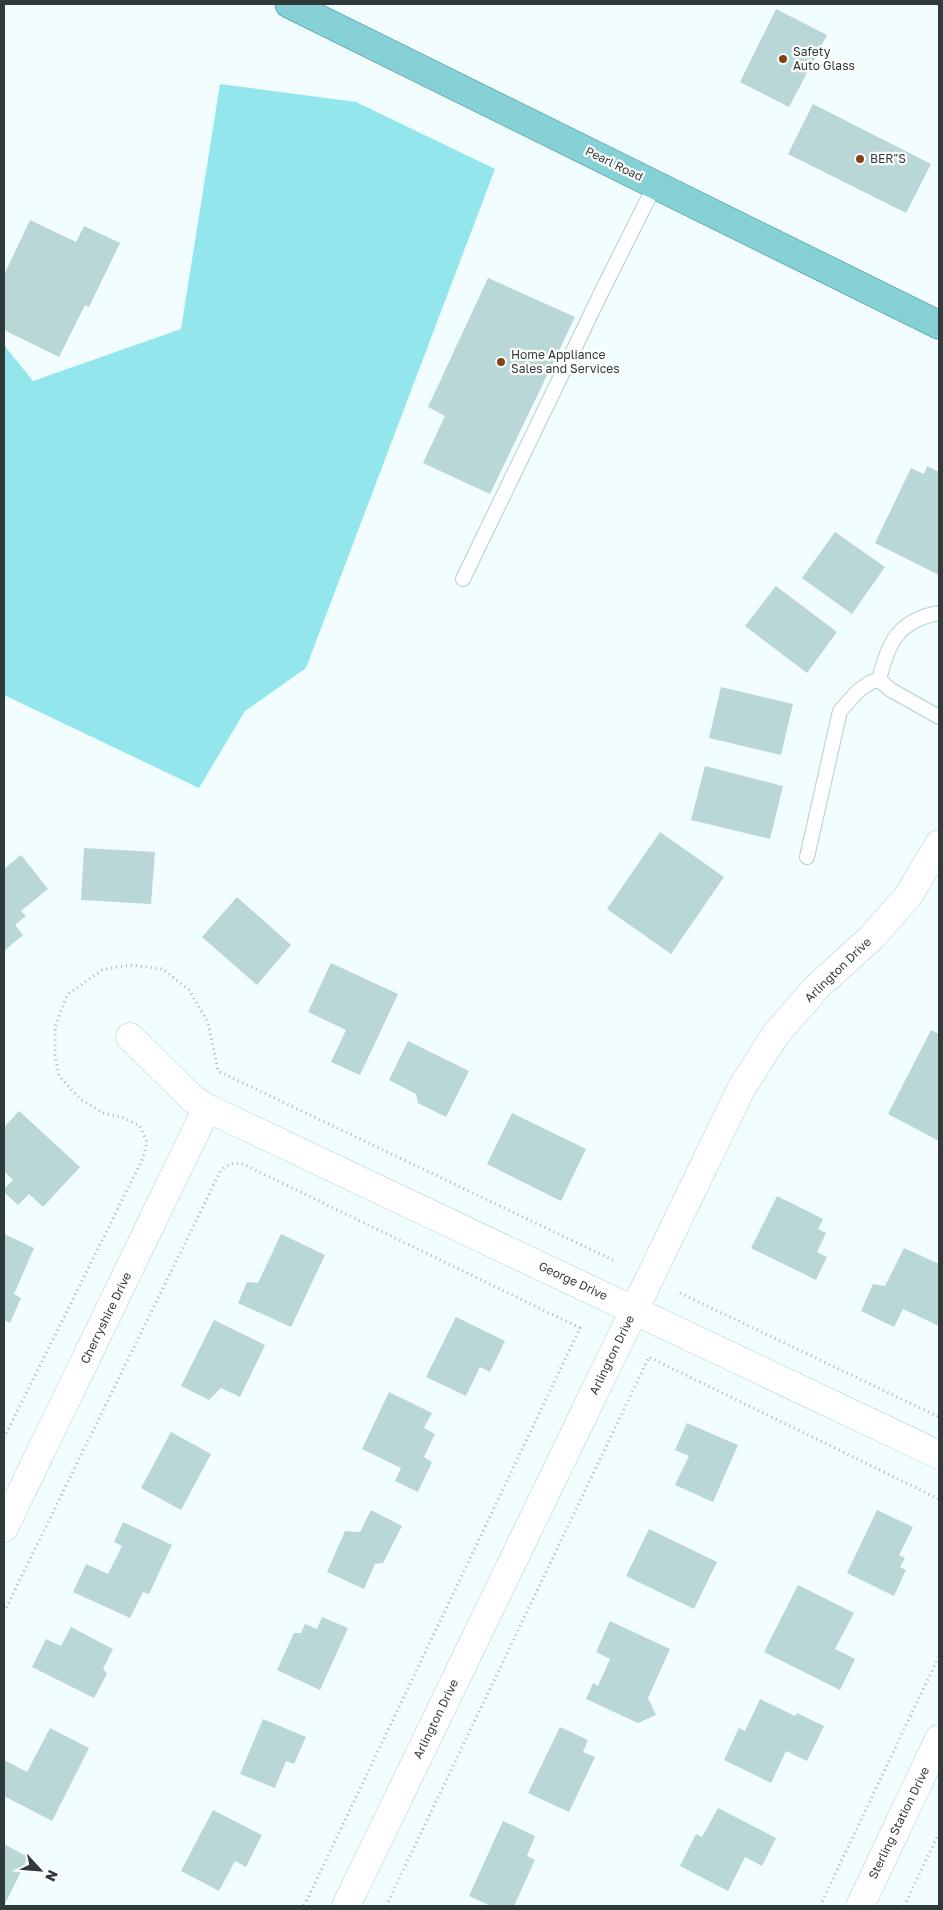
<svg xmlns="http://www.w3.org/2000/svg" width="943" height="1910" viewBox="0 0 943 1910" font-family="'Golos Text',sans-serif">
  <style>
    .green { fill: #93e7ec }
    .building { fill: #bad7d8 }
    .lines { fill: none; stroke-linecap: round; stroke-linejoin: round }
    .service-casing { stroke: #b3cfd1; stroke-width: 16 }
    .minor-casing { stroke: #b3cfd1; stroke-width: 29 }
    .primary-casing { stroke: #34888d; stroke-width: 29 }
    .path { stroke: #a9b5b6; stroke-width: 3; stroke-dasharray: 1 4; stroke-linecap: butt }
    .service { stroke: #fff; stroke-width: 14 }
    .minor { stroke: #fff; stroke-width: 28 }
    .primary { stroke: #86d1d5; stroke-width: 28 }
    .poi-dot { fill: #864215; stroke: #fff; stroke-width: 2 }
    .labels { text-anchor: middle; stroke-width: 4.5; stroke-linejoin: round; paint-order: stroke }
    .poi-label { font-size: 12px; fill: #2f3b3b; stroke: #fff; text-anchor: start }
    .street-label { font-size: 12px; fill: #2f3b3b; stroke: #fff }
  </style>
  <rect width="100%" height="100%" fill="#f1fdfe"/>
  <!-- green -->
  <path class="green" d="M 220,84 L 356,102 L 495,169 L 306,668 L 245,711 L 199,788 L 4,695 L 4,345 L 33,381 L 181,329 Z"/>
  <!-- building -->
  <path class="building" d="M 776,9 L 827,35 L 789,107 L 740,82 Z
    M 813,104 L 931,164 L 906,213 L 788,154 Z
    M 30,220 L 76,242 L 84,226 L 120,243 L 89,307 L 85,305 L 59,357 L 4,330 L 4,275 Z
    M 488,278 L 575,317 L 490,494 L 423,463 L 445,416 L 428,407 Z
    M 927,466 L 939,472 L 939,575 L 875,543 L 911,468 L 924,474 Z
    M 835,532 L 885,567 L 852,614 L 802,578 Z
    M 776,586 L 837,632 L 807,673 L 745,626 Z
    M 721,687 L 793,704 L 781,755 L 709,738 Z
    M 705,766 L 783,786 L 770,839 L 691,820 Z
    M 660,832 L 724,877 L 671,954 L 607,909 Z
    M 84,848 L 155,852 L 151,904 L 81,900 Z
    M 21,855 L 48,889 L 21,911 L 26,916 L 15,925 L 23,935 L 4,951 L 4,869 Z
    M 237,897 L 291,945 L 257,985 L 202,937 Z
    M 331,963 L 398,994 L 360,1075 L 331,1062 L 346,1030 L 308,1012 Z
    M 931,1030 L 939,1034 L 939,1141 L 888,1114 Z
    M 408,1041 L 469,1071 L 446,1117 L 418,1103 L 416,1094 L 389,1080 Z
    M 19,1111 L 80,1167 L 43,1207 L 29,1194 L 18,1205 L 4,1192 L 4,1189 L 13,1180 L 4,1171 L 4,1127 Z
    M 512,1113 L 586,1149 L 561,1201 L 487,1164 Z
    M 777,1196 L 823,1219 L 818,1229 L 826,1233 L 817,1252 L 827,1257 L 816,1280 L 751,1248 Z
    M 4,1234 L 34,1248 L 14,1294 L 21,1298 L 10,1323 L 4,1320 Z
    M 281,1234 L 325,1255 L 291,1327 L 238,1303 L 247,1282 L 258,1283 Z
    M 904,1248 L 939,1264 L 939,1326 L 903,1309 L 894,1327 L 861,1311 L 873,1284 L 885,1286 Z
    M 456,1317 L 505,1341 L 490,1372 L 480,1367 L 466,1396 L 426,1377 Z
    M 214,1320 L 265,1345 L 240,1397 L 221,1388 L 209,1400 L 181,1386 Z
    M 389,1392 L 432,1413 L 424,1428 L 435,1434 L 424,1457 L 432,1462 L 418,1492 L 395,1481 L 401,1468 L 362,1449 Z
    M 687,1423 L 738,1445 L 713,1502 L 675,1485 L 689,1456 L 675,1450 Z
    M 171,1432 L 211,1454 L 181,1510 L 141,1488 Z
    M 371,1510 L 402,1526 L 383,1563 L 375,1564 L 364,1589 L 327,1572 L 345,1531 L 360,1532 Z
    M 877,1510 L 913,1527 L 899,1555 L 905,1558 L 900,1567 L 906,1570 L 894,1596 L 847,1573 Z
    M 123,1522 L 172,1545 L 149,1594 L 143,1592 L 130,1618 L 73,1592 L 86,1564 L 108,1574 L 122,1546 L 114,1542 Z
    M 649,1529 L 717,1562 L 694,1609 L 626,1576 Z
    M 798,1585 L 854,1613 L 835,1649 L 855,1659 L 840,1690 L 764,1652 Z
    M 322,1617 L 348,1628 L 320,1690 L 277,1670 L 294,1633 L 301,1633 L 305,1624 L 317,1629 Z
    M 610,1621 L 670,1649 L 648,1698 L 656,1715 L 638,1723 L 586,1699 L 593,1683 L 598,1686 L 610,1659 L 596,1652 Z
    M 71,1627 L 113,1649 L 103,1669 L 107,1674 L 94,1698 L 32,1667 L 46,1639 L 61,1646 Z
    M 760,1699 L 795,1716 L 797,1713 L 824,1726 L 807,1761 L 786,1751 L 771,1783 L 724,1760 L 739,1728 L 745,1731 Z
    M 263,1719 L 306,1737 L 294,1764 L 286,1761 L 275,1788 L 240,1774 Z
    M 560,1727 L 588,1740 L 583,1752 L 595,1757 L 569,1812 L 528,1793 Z
    M 50,1728 L 89,1748 L 52,1821 L 4,1796 L 4,1760 L 27,1772 Z
    M 718,1808 L 776,1838 L 762,1866 L 745,1857 L 728,1891 L 680,1866 L 696,1834 L 702,1837 Z
    M 213,1810 L 262,1835 L 246,1867 L 235,1861 L 219,1891 L 181,1871 Z
    M 503,1821 L 535,1836 L 527,1856 L 535,1860 L 514,1906 L 491,1906 L 469,1896 Z
    M 4,1844 L 28,1857 L 4,1906 Z"/>
  <g class="lines">
    <defs>
      <path id="service" d="M 463,579 L 603,289 L 655,185
        M 939,613 C 899,620 888,642 879,680 L 891,690 L 939,717
        M 807,857 L 840,711 L 858,691 L 871,682 L 879,680"/>
      <path id="minor" d="M 130,1037 L 193,1099 L 207,1108 L 939,1455
        M 4,1528 L 207,1108
        M 346,1906 L 742,1087 L 776,1034 L 817,987 L 872,937 L 908,896 L 939,844
        M 860,1906 L 939,1739"/>
      <path id="primary" d="M 289,4 L 939,325"/>
    </defs>
    <!-- service casing -->
    <use href="#service" class="service-casing"/>
    <!-- minor casing -->
    <use href="#minor" class="minor-casing"/>
    <!-- primary casing -->
    <use href="#primary" class="primary-casing"/>
    <!-- path -->
    <path class="path" d="M 680,1293 L 939,1417
      M 4,1438 L 143,1158 L 147,1142 L 140,1126 L 124,1118 L 103,1113 L 80,1099 L 59,1076 L 55,1055 L 55,1027 L 67,995 L 102,970 L 129,965 L 163,969 L 189,990 L 208,1022 L 218,1071 L 615,1261
      M 4,1612 L 221,1170 C 229,1164 233,1162 243,1164 L 580,1328 L 304,1906
      M 386,1906 L 649,1357 L 939,1499
      M 820,1906 L 939,1656
      M 904,1906 L 939,1833"/>
    <!-- service -->
    <use href="#service" class="service"/>
    <!-- minor -->
    <use href="#minor" class="minor"/>
    <!-- primary -->
    <use href="#primary" class="primary"/>
  </g>
  <!-- markers -->
  <g class="poi-dot">
    <circle cx="783" cy="59" r="5"/>
    <circle cx="860" cy="159" r="5"/>
    <circle cx="501" cy="362" r="5"/>
  </g>
  <g class="labels">
    <!-- poi labels -->
    <g class="poi-label">
      <text x="793" y="56">Safety<tspan x="793" dy="14">Auto Glass</tspan></text>
      <text x="870" y="163">BER"S</text>
      <text x="511" y="359">Home Appliance<tspan x="511" dy="14">Sales and Services</tspan></text>
    </g>
    <!-- street labels -->
    <g class="street-label">
      <text transform="translate(614 164) rotate(26)" y="4">Pearl Road</text>
      <text transform="translate(838 970) rotate(-44)" y="4">Arlington Drive</text>
      <text transform="translate(573 1281) rotate(25)" y="4">George Drive</text>
      <text transform="translate(106 1318) rotate(-64)" y="4">Cherryshire Drive</text>
      <text transform="translate(612 1355) rotate(-64)" y="4">Arlington Drive</text>
      <text transform="translate(436 1719) rotate(-64)" y="4">Arlington Drive</text>
      <text transform="translate(899 1823) rotate(-64)" y="4">Sterling Station Drive</text>
    </g>
  </g>
  <!-- border -->
  <rect width="943" height="1910" fill="none" stroke="#2f3b3b" stroke-width="10"/>
  <!-- north arrow -->
  <g transform="translate(40 1870) rotate(116)" stroke="#ffffff" stroke-width="4" paint-order="stroke">
  <path d="M0-4L9 19L0 12L-9 19Z" fill="#2f3b3b"/>
  <text y="-8" font-size="14" font-weight="bold" text-anchor="middle" fill="#2f3b3b">N</text>
  </g>
</svg>
